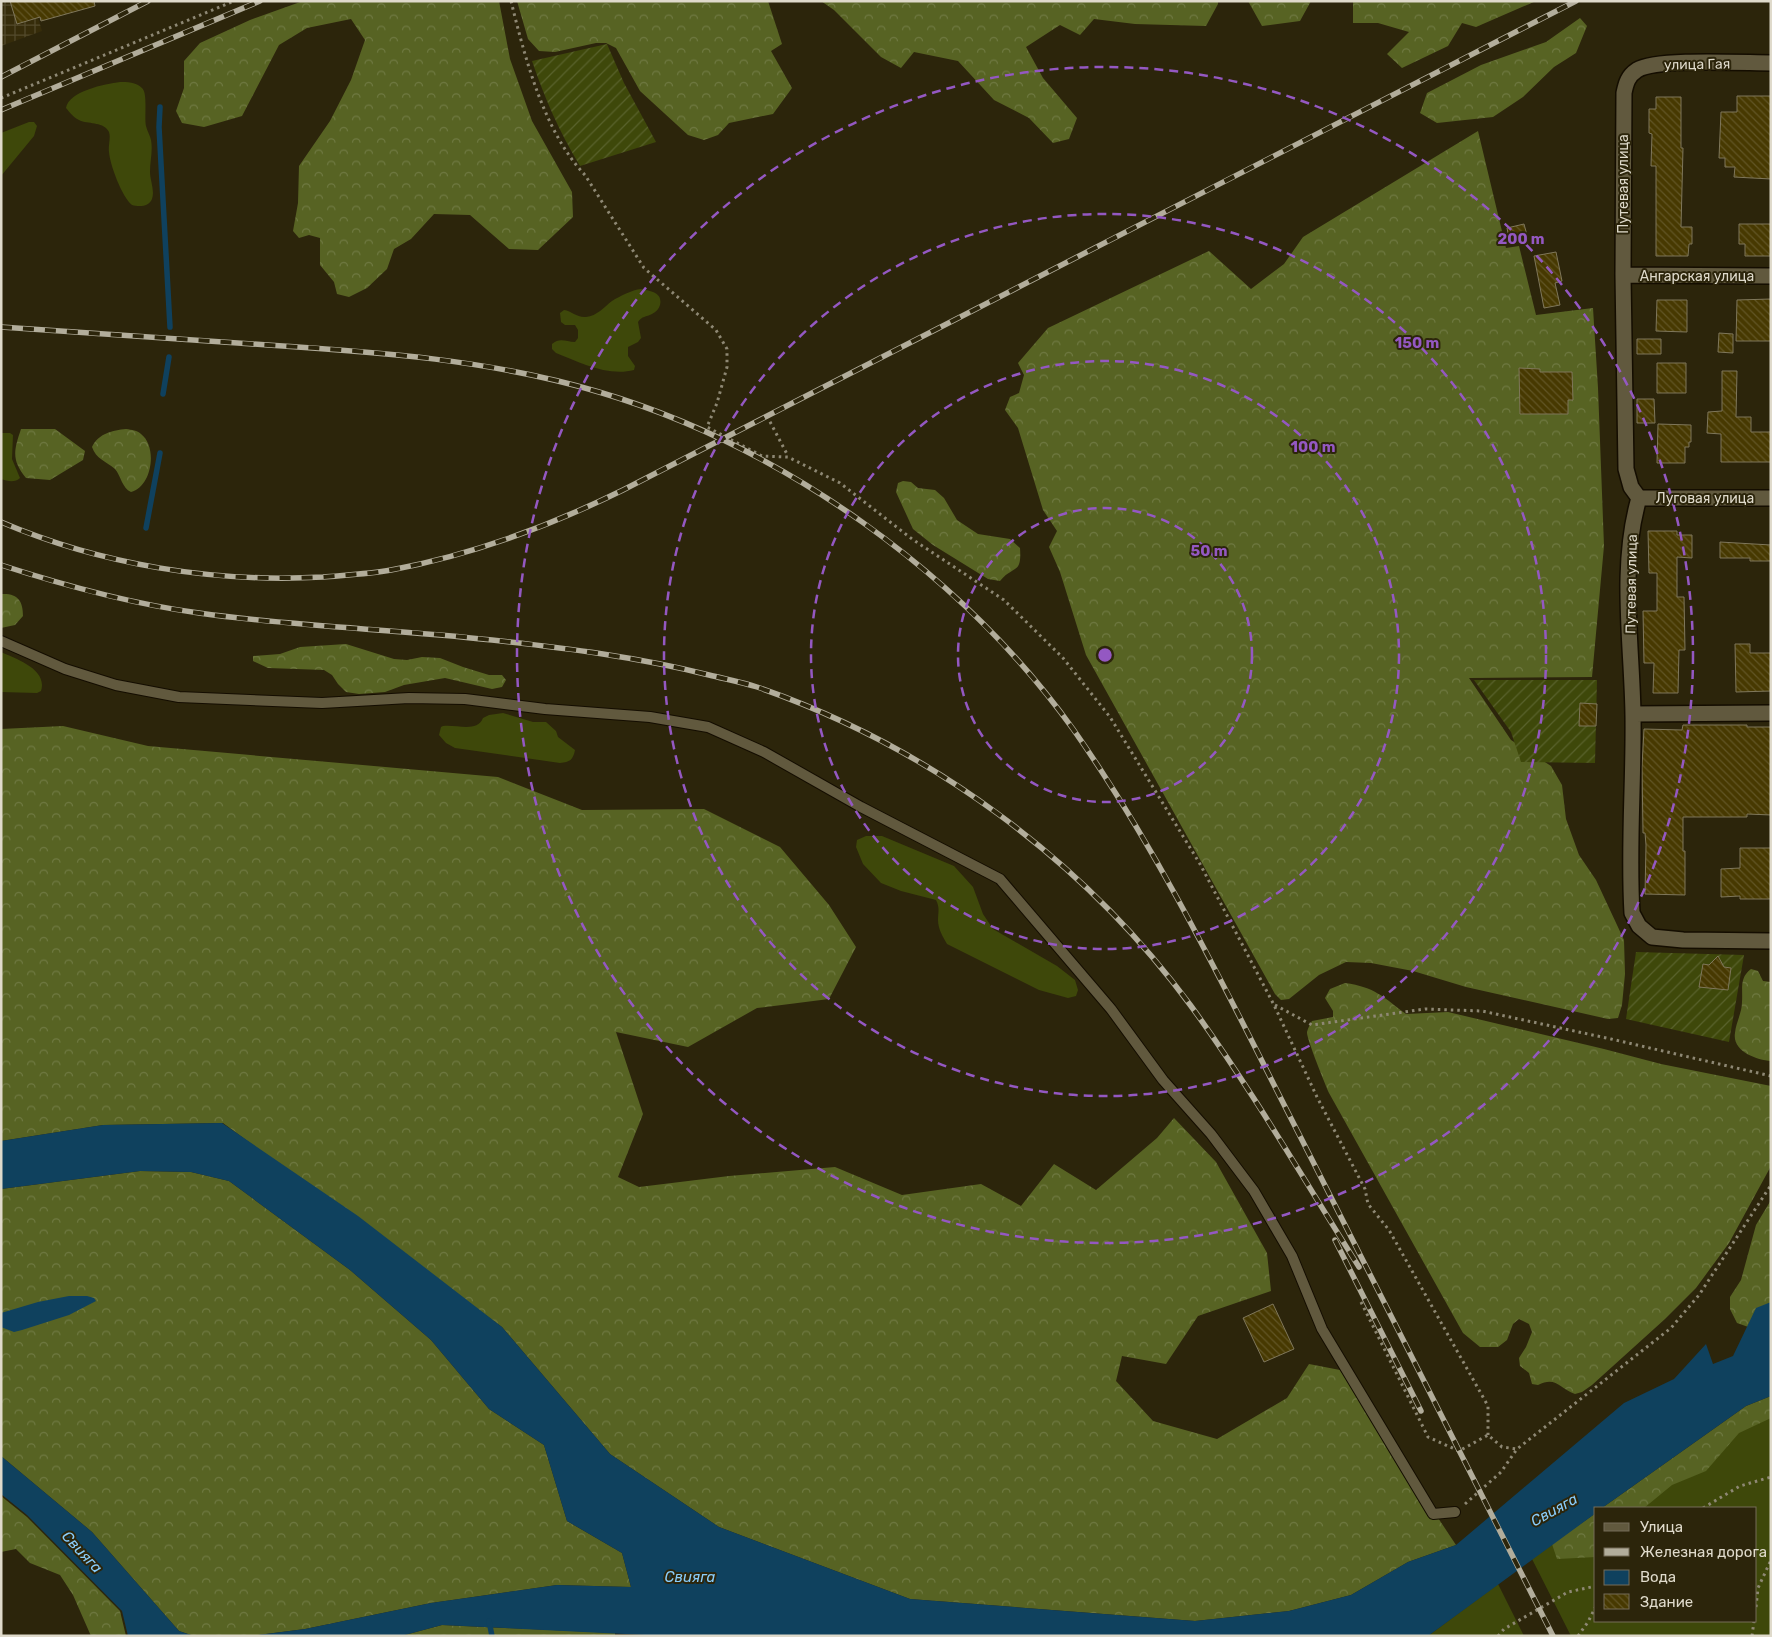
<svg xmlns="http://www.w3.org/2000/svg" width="1772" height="1637" viewBox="0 0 1772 1637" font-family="Rubik,sans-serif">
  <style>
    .industrial { fill: url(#industrial-grid) }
    .grass { fill: #3e480a }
    .forest { fill: url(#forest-crowns) }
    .garden { fill: url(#garden-furrows) }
    .water { fill: #0f415e }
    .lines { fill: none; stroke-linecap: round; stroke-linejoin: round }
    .stream { stroke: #0f415e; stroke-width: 5.5 }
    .building { fill: url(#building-back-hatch); stroke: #7f775b }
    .lane-casing { stroke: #140d00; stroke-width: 12 }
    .street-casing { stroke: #140d00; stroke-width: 18 }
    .path { stroke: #8e8874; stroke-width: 3; stroke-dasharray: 2.5 4; stroke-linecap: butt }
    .lane { stroke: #61593e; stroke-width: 10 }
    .street { stroke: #61593e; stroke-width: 15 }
    .rail-casing { stroke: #b2ad9b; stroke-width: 5.5 }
    .rail { stroke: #2c250b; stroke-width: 4; stroke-dasharray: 11; stroke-linecap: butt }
    .ring { fill: none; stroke: #9458c2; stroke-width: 2.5; stroke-dasharray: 9 6 }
    .labels { text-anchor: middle; stroke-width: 4; stroke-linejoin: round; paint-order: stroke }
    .street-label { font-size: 14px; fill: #dfdacb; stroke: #2c250b }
    .water-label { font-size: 15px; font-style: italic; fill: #89cdfb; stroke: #2c250b }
    .centre { fill: #9458c2; stroke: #2c250b; stroke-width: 2.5 }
    .ring-label { font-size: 15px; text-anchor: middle; font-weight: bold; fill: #9458c2; stroke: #2c250b; stroke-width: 4; stroke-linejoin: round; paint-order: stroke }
  </style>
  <defs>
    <pattern id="industrial-grid" width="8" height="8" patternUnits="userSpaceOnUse" patternTransform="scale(1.25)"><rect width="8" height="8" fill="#362c0a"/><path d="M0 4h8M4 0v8" fill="none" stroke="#534a2c"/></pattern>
    <pattern id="forest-crowns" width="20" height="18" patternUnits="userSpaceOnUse" patternTransform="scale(1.25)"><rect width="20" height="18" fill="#576323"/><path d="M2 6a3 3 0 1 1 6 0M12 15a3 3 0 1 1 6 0" fill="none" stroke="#6f7942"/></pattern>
    <pattern id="garden-furrows" width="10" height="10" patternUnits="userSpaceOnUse" patternTransform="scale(1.25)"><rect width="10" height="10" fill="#3e480a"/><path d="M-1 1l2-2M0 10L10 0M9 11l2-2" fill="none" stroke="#59622c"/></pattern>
    <pattern id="building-back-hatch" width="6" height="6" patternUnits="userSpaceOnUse" patternTransform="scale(1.25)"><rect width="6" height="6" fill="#473901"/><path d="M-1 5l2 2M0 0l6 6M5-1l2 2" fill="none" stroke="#615525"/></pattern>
  </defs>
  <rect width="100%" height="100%" fill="#2c250b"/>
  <!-- industrial -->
  <path class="industrial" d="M 1,1 L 33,1 L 42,31 L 1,46 Z"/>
  <!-- grass -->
  <path class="grass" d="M 120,82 C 127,82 136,82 142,88 C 148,93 144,117 146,126 C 147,131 150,135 151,140 C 153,151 150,161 150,172 C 150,180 155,191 152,199 C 149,207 139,207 132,205 C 122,197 110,165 109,152 C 108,146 111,138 109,132 C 104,122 90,124 81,121 C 74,118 70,113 66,108 C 69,91 105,84 120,82 Z
    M 29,122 L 34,122 L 37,126 L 34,136 L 1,176 L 1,133 Z
    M 641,289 C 650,291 663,292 660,305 C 659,309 656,312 652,314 C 646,317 642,316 638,322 L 641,338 L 638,342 L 628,347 L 628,356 L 635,366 L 634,370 C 608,377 579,362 556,353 L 552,349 L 552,344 C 560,337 566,342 575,342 L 578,338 L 578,330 L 575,325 L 565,325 L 561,322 L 560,313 L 564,310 C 572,311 577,318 586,317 C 597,316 604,307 612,301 C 620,296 632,290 641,289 Z
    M 1,433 L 10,433 L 13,435 L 12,459 L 20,478 C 15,483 7,481 1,479 Z
    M 1,652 C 16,659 48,669 41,691 L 37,693 L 1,692 Z
    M 503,713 L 533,722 L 546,722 L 556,731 L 558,737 L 575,750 C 573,760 570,762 560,763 L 455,748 L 446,743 L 439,735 L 441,727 L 443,726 C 456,724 477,733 483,718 L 489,715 Z
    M 866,836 L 882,836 L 954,866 L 973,887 L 983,914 L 993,929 L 1057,966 L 1075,980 L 1078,990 L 1076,996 L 1068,998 L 1039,990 L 947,944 C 943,937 938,929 938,920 C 938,912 940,908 936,900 L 901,891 L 881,883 L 863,864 L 856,847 L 857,840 Z
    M 1771,1396 L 1771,1636 L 1571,1636 L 1532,1559 L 1596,1513 L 1596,1621 L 1756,1621 L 1756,1508 L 1602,1508 Z
    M 1498,1584 L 1524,1636 L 1428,1636 Z"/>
  <!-- forest -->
  <path class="forest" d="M 303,1 L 499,1 L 510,59 L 532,121 L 572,192 L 573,217 L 538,250 L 509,249 L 470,215 L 434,214 L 411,239 L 394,249 L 387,269 L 367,288 L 349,297 L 337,294 L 334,282 L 320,265 L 320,238 L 309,235 L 299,238 L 293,231 L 298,203 L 299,166 L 330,121 L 351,80 L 365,40 L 351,19 L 307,28 L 279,45 L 242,116 L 204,127 L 182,123 L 176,111 L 184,88 L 184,61 L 200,43 L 250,20 Z
    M 517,1 L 768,1 L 782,44 L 771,51 L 792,88 L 773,114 L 729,123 L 718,135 L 704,140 L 688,135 L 640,91 L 616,48 L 606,43 L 596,43 L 555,52 L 539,51 L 528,39 Z
    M 821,1 L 1218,1 L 1218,4 L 1206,26 L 1135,24 L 1094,19 L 1080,35 L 1060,25 L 1026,47 L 1043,78 L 1077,118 L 1069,139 L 1053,143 L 1029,118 L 994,100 L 958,61 L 914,52 L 901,68 L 881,57 L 834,10 Z
    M 1248,1 L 1311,1 L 1300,21 L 1262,26 Z
    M 1353,1 L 1536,1 L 1476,27 L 1462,23 L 1448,46 L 1402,68 L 1387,54 L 1409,32 L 1378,23 L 1353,23 Z
    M 1580,18 L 1587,26 L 1576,53 L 1554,67 L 1523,97 L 1493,117 L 1437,123 L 1420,113 L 1427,93 L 1481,65 L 1546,42 Z
    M 1478,131 L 1506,248 L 1519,246 L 1536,315 L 1593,308 L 1598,388 L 1604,546 L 1592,677 L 1469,678 L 1511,740 L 1551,766 L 1562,785 L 1566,819 L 1579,855 L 1596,880 L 1624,940 L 1625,974 L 1622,1005 L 1618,1018 L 1608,1019 L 1466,987 L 1413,971 L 1371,963 L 1346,962 L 1319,975 L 1289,999 L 1281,1000 L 1275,994 L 1086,655 L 1060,572 L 1049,547 L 1057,531 L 1043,510 L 1018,428 L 1005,410 L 1010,397 L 1019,393 L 1024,375 L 1018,363 L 1048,328 L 1209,251 L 1251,289 L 1284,264 L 1303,237 Z
    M 21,429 L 55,429 L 85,451 L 83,460 L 50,480 L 26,478 C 11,460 14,450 21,429 Z
    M 126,429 C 132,430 137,430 141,434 C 158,447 152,487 131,492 C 122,488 121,476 115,469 C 106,461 96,459 92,447 C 98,434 113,430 126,429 Z
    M 903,481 L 911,482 L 918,488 L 935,490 L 944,498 L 957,520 L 978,534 L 1010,539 L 1020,548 C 1022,575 1013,565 1000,581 L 988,579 L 933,545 L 913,529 L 896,492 L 898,483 Z
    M 1,594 C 18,593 23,601 23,616 L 15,625 L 1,628 Z
    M 346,644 L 394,659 L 407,660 L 422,657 L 440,658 L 463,667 L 489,675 L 502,675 L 506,680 L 502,687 L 492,689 L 445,678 L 404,685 L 385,692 L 359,694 L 346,692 L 338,684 L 332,675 L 324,670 L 268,668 L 253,661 L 253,656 L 280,654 L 300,647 Z
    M 63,726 L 148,746 L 498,777 L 582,810 L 704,809 L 780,847 L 829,905 L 856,947 L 829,999 L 757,1008 L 688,1047 L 616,1032 L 643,1114 L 618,1177 L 639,1187 L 729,1176 L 835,1167 L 902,1195 L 981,1184 L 1021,1206 L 1054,1164 L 1096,1190 L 1157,1138 L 1174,1118 L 1216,1162 L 1267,1253 L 1271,1291 L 1198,1316 L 1166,1364 L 1122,1356 L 1116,1381 L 1153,1421 L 1217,1439 L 1287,1398 L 1309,1364 L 1340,1370 L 1456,1545 L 1408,1562 L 1351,1595 L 1289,1611 L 1195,1621 L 910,1599 L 719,1527 L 610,1454 L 502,1327 L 223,1123 L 103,1125 L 1,1141 L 1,729 Z
    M 1751,969 L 1758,971 L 1763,981 L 1771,982 L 1771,1061 C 1756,1060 1732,1051 1735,1033 C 1736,1022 1742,1013 1742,1002 C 1743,989 1739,978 1751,969 Z
    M 1345,983 C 1375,987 1383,997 1406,1014 L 1448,1012 L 1604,1049 L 1661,1064 L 1771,1086 L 1771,1166 L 1729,1243 L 1696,1288 L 1665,1319 L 1592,1385 L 1582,1392 L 1575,1394 C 1559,1388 1556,1376 1538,1385 L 1532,1384 L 1529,1373 L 1520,1366 L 1519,1358 L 1526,1347 L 1532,1332 L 1529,1324 L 1519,1319 L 1513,1324 L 1507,1340 L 1498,1347 L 1480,1347 L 1463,1333 L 1329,1093 C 1325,1084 1306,1037 1307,1032 C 1308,1028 1310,1024 1312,1021 L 1333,1017 L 1333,1011 L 1325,998 L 1330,989 Z
    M 140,1171 L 191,1172 L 229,1181 L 350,1270 L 431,1340 L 489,1409 L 544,1445 L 567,1521 L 622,1553 L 631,1587 L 557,1585 L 431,1603 L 305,1629 L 250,1636 L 194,1636 L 179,1631 L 92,1532 L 1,1456 L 1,1189 Z
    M 1771,1200 L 1771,1325 L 1754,1329 L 1737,1323 L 1730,1309 L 1730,1297 L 1741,1280 L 1756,1225 Z
    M 1771,1396 L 1771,1418 L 1739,1433 L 1706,1471 L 1672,1485 L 1644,1508 L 1602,1508 L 1746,1406 Z
    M 1,1496 L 27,1517 L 120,1611 L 126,1636 L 91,1636 L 73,1595 L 60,1575 L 30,1563 L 16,1549 L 1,1552 Z
    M 1596,1513 L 1596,1557 L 1557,1559 L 1552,1544 Z
    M 442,1625 L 615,1633 L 615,1636 L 401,1636 Z"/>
  <!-- garden -->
  <path class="garden" d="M 607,44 L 624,83 L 656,142 L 580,166 C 559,131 545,99 532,61 Z
    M 1474,680 L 1597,680 L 1595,763 L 1521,762 L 1511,732 Z
    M 1636,952 L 1744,955 L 1729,1042 L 1626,1019 Z"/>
  <!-- water -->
  <path class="water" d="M 222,1123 L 358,1216 L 502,1327 L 610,1454 L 719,1527 L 910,1599 L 1195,1621 L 1289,1611 L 1351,1595 L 1408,1562 L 1456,1545 L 1624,1403 L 1674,1379 L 1706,1344 L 1713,1364 L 1733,1356 L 1756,1308 L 1771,1302 L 1771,1396 L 1746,1406 L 1602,1508 L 1596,1508 L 1596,1513 L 1428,1636 L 665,1636 L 442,1625 L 401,1636 L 250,1636 L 305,1629 L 431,1603 L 557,1585 L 631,1587 L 622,1553 L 567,1521 L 544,1445 L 489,1409 L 431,1340 L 350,1270 L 229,1181 L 191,1172 L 140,1171 L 1,1189 L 1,1141 L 103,1125 Z
    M 69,1296 L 87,1296 L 94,1298 L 96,1301 L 69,1315 L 22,1330 L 14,1332 L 1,1327 L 1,1313 L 38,1302 Z
    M 1,1456 L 92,1532 L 179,1631 L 194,1636 L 128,1636 L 122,1611 L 27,1515 L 1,1494 Z"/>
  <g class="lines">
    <!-- stream -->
    <path class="stream" d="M 160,107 L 159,127 L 170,327
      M 163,394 L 169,357
      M 146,528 L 160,453
      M 489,1621 L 492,1636"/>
  </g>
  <!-- building -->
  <path class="building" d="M 10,1 L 94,1 L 95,6 L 41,21 L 40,17 L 17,24 Z
    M 1737,96 L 1771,96 L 1771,179 L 1734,177 L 1735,167 L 1725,167 L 1725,158 L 1719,158 L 1721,112 L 1737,112 Z
    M 1656,97 L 1681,97 L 1681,148 L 1683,148 L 1681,227 L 1692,227 L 1692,244 L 1689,244 L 1688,256 L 1656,256 L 1656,166 L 1651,166 L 1652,134 L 1649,133 L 1649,109 L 1656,109 Z
    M 1524,224 L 1528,239 L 1510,243 L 1507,228 Z
    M 1739,224 L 1771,224 L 1771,256 L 1745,256 L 1745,244 L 1739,244 Z
    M 1556,252 L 1562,281 L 1555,283 L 1560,305 L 1544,308 L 1534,256 Z
    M 1771,299 L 1771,341 L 1736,341 L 1737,300 Z
    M 1657,300 L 1687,300 L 1687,332 L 1656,331 Z
    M 1719,333 L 1733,334 L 1733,353 L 1718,352 Z
    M 1637,339 L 1661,339 L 1661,354 L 1637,354 Z
    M 1657,363 L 1686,363 L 1686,393 L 1657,393 Z
    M 1519,368 L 1540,369 L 1540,372 L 1572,372 L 1573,400 L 1568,400 L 1568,414 L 1520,414 Z
    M 1722,371 L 1737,371 L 1736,417 L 1751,417 L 1751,432 L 1771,432 L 1771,462 L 1721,462 L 1721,434 L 1707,433 L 1708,412 L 1722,411 Z
    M 1637,399 L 1654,399 L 1655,423 L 1637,423 Z
    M 1658,424 L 1691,425 L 1691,442 L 1689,442 L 1689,447 L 1685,447 L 1685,463 L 1657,463 Z
    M 1648,531 L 1677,531 L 1677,535 L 1692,535 L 1692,558 L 1677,557 L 1677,597 L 1684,597 L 1685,650 L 1679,650 L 1678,693 L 1653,693 L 1654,663 L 1644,663 L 1643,611 L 1657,611 L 1657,573 L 1649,573 Z
    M 1720,542 L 1771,545 L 1771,561 L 1750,561 L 1750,558 L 1720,558 Z
    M 1735,644 L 1750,644 L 1750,653 L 1771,653 L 1771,691 L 1736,692 Z
    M 1580,703 L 1597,704 L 1596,726 L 1579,726 Z
    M 1683,725 L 1747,725 L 1747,727 L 1771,727 L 1771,815 L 1747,814 L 1747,817 L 1683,817 L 1683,851 L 1685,851 L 1685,895 L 1645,894 L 1646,845 L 1645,833 L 1643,833 L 1642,767 L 1644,729 L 1682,730 Z
    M 1740,848 L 1771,848 L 1771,899 L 1740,899 L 1740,896 L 1721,897 L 1721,869 L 1740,868 Z
    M 1718,956 L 1724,967 L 1731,968 L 1728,990 L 1699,987 L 1703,964 L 1709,965 Z
    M 1273,1304 L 1294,1349 L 1264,1362 L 1243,1318 Z"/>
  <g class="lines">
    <defs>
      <path id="lane" d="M 1,641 L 65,669 L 116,685 L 179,697 L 322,703 L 409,698 L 465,699 L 545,709 L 650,717 L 708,727 L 764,752 L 861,807 L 1000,879 L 1111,1009 L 1163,1080 L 1211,1134 L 1254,1191 L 1292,1256 L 1322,1329 L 1433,1514 L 1455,1512"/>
      <path id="street" d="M 1771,63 C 1743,63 1657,58 1637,70 C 1628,76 1626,83 1624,93 L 1623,275 L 1626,469 L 1631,487 L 1639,498 C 1619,567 1632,644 1633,715 C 1634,781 1628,847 1632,913 L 1639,926 L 1652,937 L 1683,940 L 1771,941
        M 1623,275 L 1771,276
        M 1639,498 L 1771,498
        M 1633,714 L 1771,713"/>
    </defs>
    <!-- lane casing -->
    <use href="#lane" class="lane-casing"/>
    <!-- street casing -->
    <use href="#street" class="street-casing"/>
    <!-- path -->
    <path class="path" d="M 511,1 C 525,58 544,132 585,175 L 644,268 L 716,330 L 727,349 L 727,367 L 717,403 L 707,427 L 762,456 L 788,457 L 840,483 L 912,539 L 1004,600 L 1063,658 L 1110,717 L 1200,864 L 1274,1005 L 1317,1097 L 1365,1189 L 1368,1204 L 1389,1230 L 1488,1406 L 1488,1435
      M 1,98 L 234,1
      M 767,416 L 788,456
      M 1275,1005 L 1312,1025 L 1425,1009 L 1482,1011 L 1611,1039 L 1771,1076
      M 1361,1302 L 1428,1437 L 1459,1451 L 1488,1435 L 1502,1447 L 1517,1449
      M 1465,1504 L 1501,1472 L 1517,1449 L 1671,1328 L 1699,1295 L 1771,1185
      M 1703,1508 L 1740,1486 L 1771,1477
      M 1756,1607 L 1758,1588 L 1771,1560
      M 1498,1636 L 1504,1629 L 1568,1592 L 1596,1586
      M 1578,1636 L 1588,1622 L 1596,1606
      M 1752,1636 L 1754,1621"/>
    <!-- lane -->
    <use href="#lane" class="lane"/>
    <!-- street -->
    <use href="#street" class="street"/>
    <defs>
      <path id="rail" d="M 1,77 L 148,1
        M 1,110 L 260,1
        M 1,327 C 90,333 179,339 268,345 C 380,352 491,360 599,392 C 782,446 962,574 1073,729 C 1163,857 1230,999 1301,1138 C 1385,1304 1469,1470 1553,1636
        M 1,522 C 102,565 214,583 323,577 C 346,575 369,574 391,570 C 471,555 550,526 623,490 L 1576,1
        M 1,565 C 66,586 132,604 199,613 C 296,627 395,629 492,640 C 565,648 638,657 709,675 C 725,679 741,682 757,687 C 928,746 1084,860 1191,1006 C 1252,1090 1304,1180 1359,1267
        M 1335,1240 L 1421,1411"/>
    </defs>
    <!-- rail casing -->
    <use href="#rail" class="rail-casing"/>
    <!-- rail -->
    <use href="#rail" class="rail"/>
  </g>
  <!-- distance rings -->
  <g class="ring">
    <circle cx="1105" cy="655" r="147"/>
    <circle cx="1105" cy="655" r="294"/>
    <circle cx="1105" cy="655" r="441"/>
    <circle cx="1105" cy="655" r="588"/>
  </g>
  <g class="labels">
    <!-- street labels -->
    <g class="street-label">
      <text transform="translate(1697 64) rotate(-1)" y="5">улица Гая</text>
      <text transform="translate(1623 184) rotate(-90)" y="5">Путевая улица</text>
      <text x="1697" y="281">Ангарская улица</text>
      <text x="1705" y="503">Луговая улица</text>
      <text transform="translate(1631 584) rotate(-89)" y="5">Путевая улица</text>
    </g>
    <!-- water labels -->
    <g class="water-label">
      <text transform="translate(1554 1510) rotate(-29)" y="5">Свияга</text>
      <text transform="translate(82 1552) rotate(47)" y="5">Свияга</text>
      <text x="690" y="1582">Свияга</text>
    </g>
  </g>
  <circle cx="1105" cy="655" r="8" class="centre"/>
  <g class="ring-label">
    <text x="1521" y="244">200 m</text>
    <text x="1417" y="348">150 m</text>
    <text x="1313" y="452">100 m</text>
    <text x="1209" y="556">50 m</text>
  </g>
  <!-- border -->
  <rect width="1772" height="1637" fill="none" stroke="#dfdacb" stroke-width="5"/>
  <!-- legend -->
  <rect x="1594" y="1507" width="162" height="115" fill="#2c250b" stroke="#746d58"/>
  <rect x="1604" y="1523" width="25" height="8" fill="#61593e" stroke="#746d58"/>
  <text x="1640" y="1532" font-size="15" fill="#dfdacb">Улица</text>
  <rect x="1604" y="1548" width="25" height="8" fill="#b2ad9b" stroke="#746d58"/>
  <text x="1640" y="1557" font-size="15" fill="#dfdacb">Железная дорога</text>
  <rect x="1604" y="1570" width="25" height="15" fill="#0f415e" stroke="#746d58"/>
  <text x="1640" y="1582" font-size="15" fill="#dfdacb">Вода</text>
  <rect x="1604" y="1594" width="25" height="15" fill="url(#building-back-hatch)" stroke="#746d58"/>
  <text x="1640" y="1607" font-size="15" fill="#dfdacb">Здание</text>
</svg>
